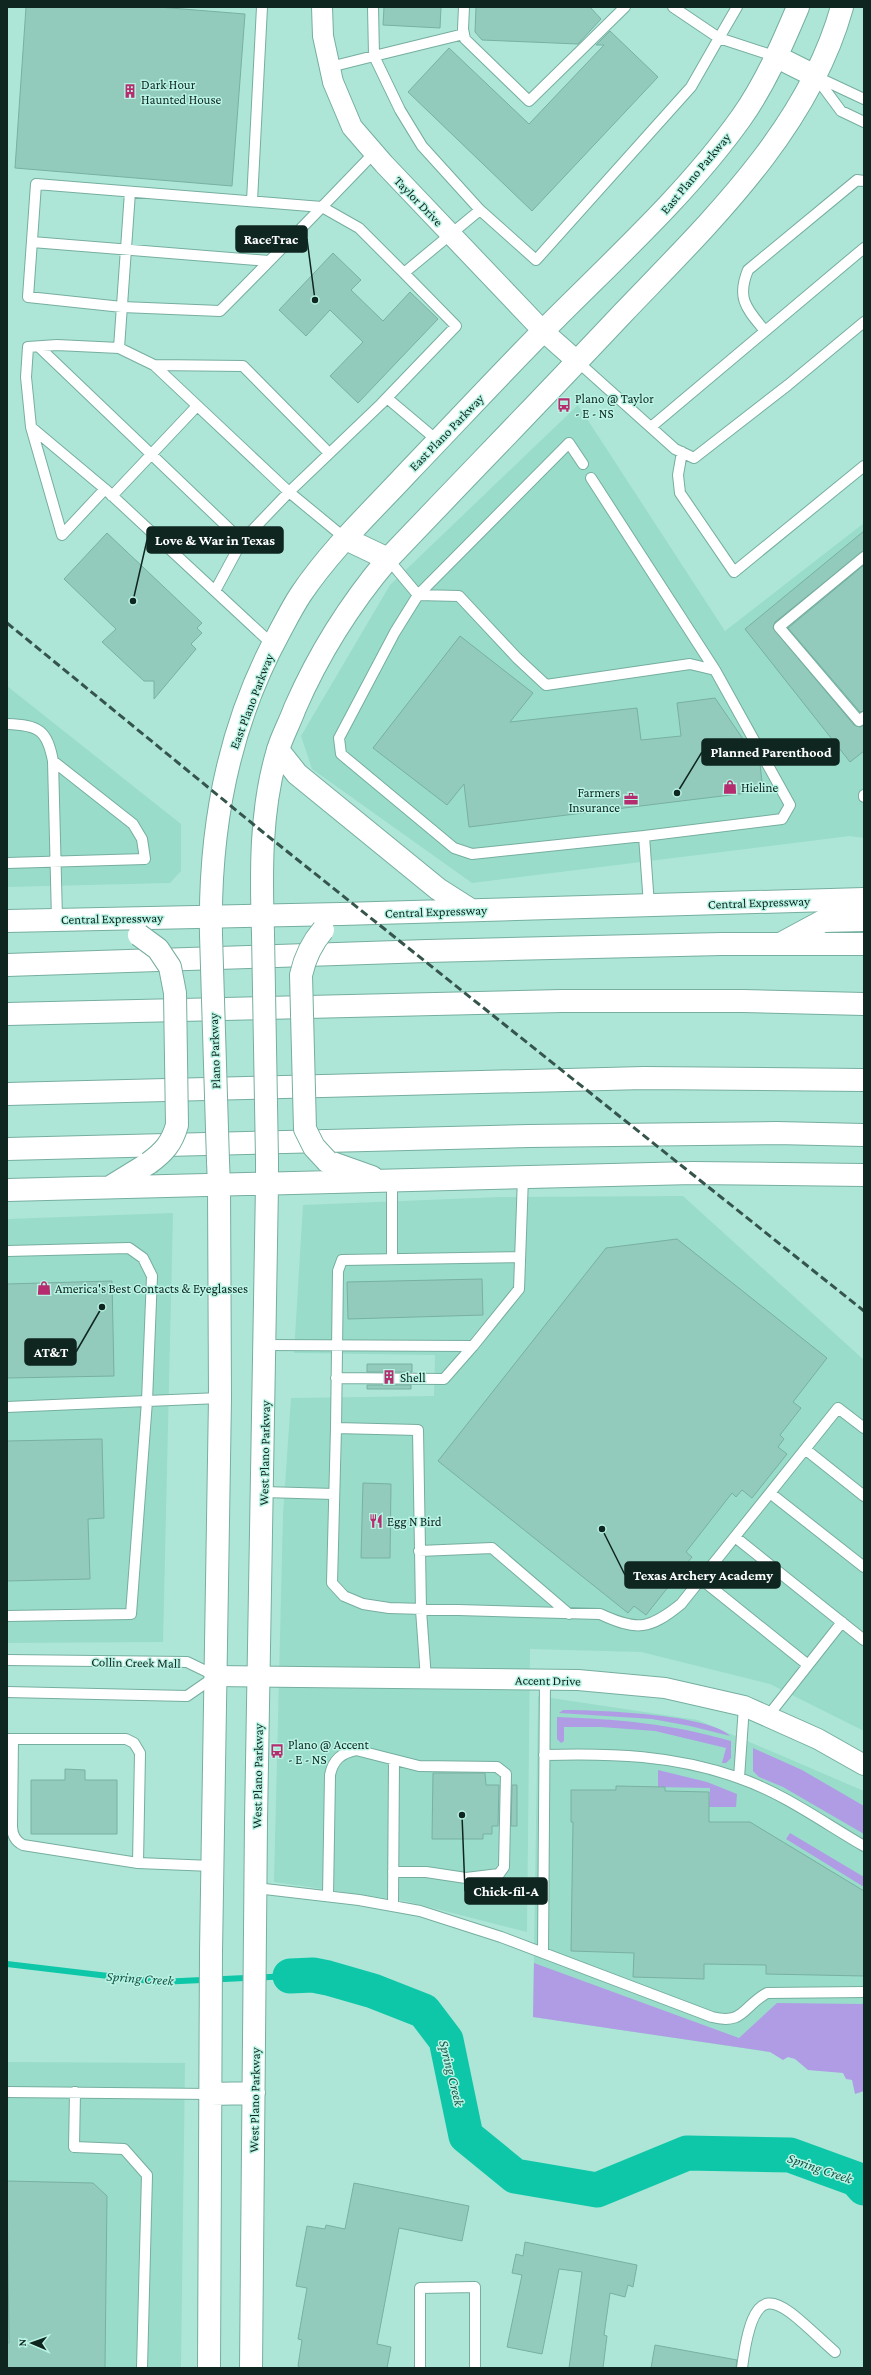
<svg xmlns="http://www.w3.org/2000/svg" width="871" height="2375" viewBox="0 0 871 2375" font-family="'Crimson Pro',serif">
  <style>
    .built { fill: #99dcca }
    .green { fill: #b09ce5 }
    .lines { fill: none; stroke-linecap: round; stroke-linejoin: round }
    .stream { stroke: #0ec7a8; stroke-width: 6 }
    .river { stroke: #0ec7a8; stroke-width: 35 }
    .building { fill: #92cbbb; stroke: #78b0a1 }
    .service-casing { stroke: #76ae9f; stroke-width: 12 }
    .minor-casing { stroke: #76ae9f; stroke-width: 22 }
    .secondary-casing { stroke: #76ae9f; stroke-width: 24 }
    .primary-casing { stroke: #76ae9f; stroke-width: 24 }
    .motorway-casing { stroke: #76ae9f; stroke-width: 24 }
    .service { stroke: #fff; stroke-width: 10 }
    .minor { stroke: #fff; stroke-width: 20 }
    .secondary { stroke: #fff; stroke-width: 22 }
    .primary { stroke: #fff; stroke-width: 22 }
    .motorway { stroke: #fff; stroke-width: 22 }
    .rail { stroke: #35554c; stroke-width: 3; stroke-dasharray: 8 4; stroke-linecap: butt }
    .secondary-bridge-casing { stroke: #76ae9f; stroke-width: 24; stroke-linecap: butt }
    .primary-bridge-casing { stroke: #76ae9f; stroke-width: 24; stroke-linecap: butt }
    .secondary-bridge { stroke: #fff; stroke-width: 22 }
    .primary-bridge { stroke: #fff; stroke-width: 22 }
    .labels { text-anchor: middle; stroke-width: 3; stroke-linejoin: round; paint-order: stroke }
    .poi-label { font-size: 13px; fill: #0f2620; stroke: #baf4e4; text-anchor: start }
    .street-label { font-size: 13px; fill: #0f2620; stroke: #baf4e4 }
    .water-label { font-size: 14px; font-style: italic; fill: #165649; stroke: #baf4e4 }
    .leader { fill: none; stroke: #0f2620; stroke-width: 1.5 }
    .callout-dot { fill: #0f2620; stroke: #baf4e4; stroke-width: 1.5 }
    .callout { fill: #0f2620; stroke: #0f2620; stroke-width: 1.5 }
    .callout-label { font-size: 14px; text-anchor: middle; font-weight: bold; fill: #fff }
  </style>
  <rect width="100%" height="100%" fill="#ade6d7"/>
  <!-- built -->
  <path class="built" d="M 578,405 L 725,631 L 864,523 L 864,838 L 850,836 L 472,883 L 312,769 L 301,736 L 390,585 Z
    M 7,686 L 181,824 L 181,871 L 170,883 L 7,887 Z
    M 683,1196 L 864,1360 L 864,1731 L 770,1684 L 641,1652 L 530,1649 L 527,1932 L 405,1901 L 274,1882 L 283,1514 L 291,1398 L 434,1396 L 435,1355 L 294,1353 L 303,1205 L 500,1197 Z
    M 173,1213 L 163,1642 L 7,1643 L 7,1219 Z
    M 538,1696 L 698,1720 L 864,1791 L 864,2066 L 533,2017 Z
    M 7,2062 L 185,2063 L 181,2368 L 7,2368 Z"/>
  <!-- green -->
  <path class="green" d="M 563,1710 C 596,1710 709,1714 730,1736 L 690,1726 L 652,1719 L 559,1713 Z
    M 557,1717 C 618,1719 672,1724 731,1741 L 731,1758 L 726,1763 L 722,1763 L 726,1748 L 655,1731 L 601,1727 L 564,1727 L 564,1741 L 561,1743 L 557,1739 Z
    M 753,1748 L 802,1770 L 864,1806 L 864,1834 L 783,1787 L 759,1777 L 753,1771 Z
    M 658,1770 L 707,1782 L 737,1794 L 736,1807 L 709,1807 L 710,1788 L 658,1787 Z
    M 790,1833 L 864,1877 L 864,1887 L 786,1839 Z
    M 534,1963 L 739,2038 L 777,2003 L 864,2004 L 864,2091 L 855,2094 L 852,2080 L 846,2079 L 843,2073 L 808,2070 L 795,2059 L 788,2057 L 783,2060 L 770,2052 L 533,2017 Z"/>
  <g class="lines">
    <!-- stream -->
    <path class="stream" d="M 7,1964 L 159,1982 L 290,1976"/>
    <!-- river -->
    <path class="river" d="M 290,1976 L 313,1975 L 328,1978 L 373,1991 L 424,2011 L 446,2040 L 466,2136 L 515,2176 L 597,2190 L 687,2153 L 790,2155 L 856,2179 L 864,2188"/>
  </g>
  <!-- building -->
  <path class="building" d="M 26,7 L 158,7 L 245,14 L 232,186 L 15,168 Z
    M 384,7 L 441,7 L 440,28 L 383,25 Z
    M 476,7 L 590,7 L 601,19 L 578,44 L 482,40 L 475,32 Z
    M 610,31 L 658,77 L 532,211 L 408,92 L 449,48 L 529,124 L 604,45 L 596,45 Z
    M 333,253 L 361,280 L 351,290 L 383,321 L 410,292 L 438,319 L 358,403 L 330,376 L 363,342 L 330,310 L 306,336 L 279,310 Z
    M 864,531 L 864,551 L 775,622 L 773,628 L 854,725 L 860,727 L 864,725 L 864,751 L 850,762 L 745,629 Z
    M 107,533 L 202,623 L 197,628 L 202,633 L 191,644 L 196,649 L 154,699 L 154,681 L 144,681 L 102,642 L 116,629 L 64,579 Z
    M 864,565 L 864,711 L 860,712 L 788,628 Z
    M 460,636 L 533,693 L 510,722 L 637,708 L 641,740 L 681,736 L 677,703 L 715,698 L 760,764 L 763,791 L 469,827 L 464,784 L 447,805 L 373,748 Z
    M 677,1239 L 827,1358 L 793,1402 L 801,1408 L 780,1435 L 784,1439 L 778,1447 L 787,1454 L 752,1498 L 742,1490 L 736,1497 L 732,1493 L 686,1552 L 692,1557 L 646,1615 L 634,1606 L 628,1613 L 438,1461 L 606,1248 Z
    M 482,1279 L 483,1315 L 348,1319 L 347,1282 Z
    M 112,1281 L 114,1376 L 7,1378 L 7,1284 Z
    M 367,1364 L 412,1364 L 412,1372 L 367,1372 Z
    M 367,1385 L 411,1385 L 411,1389 L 367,1389 Z
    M 102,1439 L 104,1518 L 88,1519 L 90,1579 L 7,1581 L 7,1441 Z
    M 363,1483 L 391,1484 L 390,1558 L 361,1558 Z
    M 65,1769 L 85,1770 L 85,1780 L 117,1780 L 117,1834 L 31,1834 L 31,1780 L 65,1780 Z
    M 433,1773 L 485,1773 L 486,1785 L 499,1785 L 498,1826 L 492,1826 L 492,1834 L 483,1834 L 483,1839 L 432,1839 Z
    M 512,1785 L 517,1785 L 517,1826 L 511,1826 Z
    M 616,1786 L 665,1787 L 665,1791 L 709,1792 L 709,1822 L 750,1822 L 864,1891 L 864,1976 L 766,1974 L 766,1965 L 704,1964 L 704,1979 L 633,1977 L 634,1953 L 571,1951 L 573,1822 L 571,1822 L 571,1790 L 616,1790 Z
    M 7,2181 L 93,2183 L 107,2196 L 105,2368 L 7,2368 L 7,2343 L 9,2343 Z
    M 354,2183 L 469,2206 L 462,2241 L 399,2228 L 377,2344 L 391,2347 L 387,2368 L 301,2368 L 298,2366 L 302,2340 L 298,2339 L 307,2288 L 296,2286 L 307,2226 L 325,2229 L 326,2225 L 345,2229 Z
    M 525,2242 L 637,2265 L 633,2287 L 628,2285 L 625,2297 L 610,2293 L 604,2335 L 607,2336 L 603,2368 L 569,2368 L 582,2272 L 559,2269 L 542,2354 L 507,2347 L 522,2275 L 512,2273 L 516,2254 L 523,2256 Z
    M 655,2345 L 737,2360 L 736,2368 L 651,2368 Z"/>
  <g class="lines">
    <defs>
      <path id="service" d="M 373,7 L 374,56 L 464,34
        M 464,7 L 463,29 L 465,39 L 529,101 L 625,7
        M 737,7 L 719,38 L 777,57
        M 330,67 L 374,56 L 400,110 L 422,146 L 480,210
        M 815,76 L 841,111 L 864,122
        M 817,77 L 864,99
        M 374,153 C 323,206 272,259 220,311 L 122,307 L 28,297 L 36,184 L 322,207 L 359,228 L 404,273
        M 130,192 L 119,348 L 57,345 L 28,347 L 26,377 L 31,427 L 62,535 L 105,489 L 273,645
        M 252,201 L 262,7
        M 32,242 L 269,261
        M 765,331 C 747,309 736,299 748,270 L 857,180 L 864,181
        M 39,347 L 242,541
        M 119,348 L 154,365 L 289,492 L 346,539
        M 578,362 L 675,449 L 694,458 L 788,385 L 864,322
        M 154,365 L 243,366 L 328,452
        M 387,398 L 438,441
        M 31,427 L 105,489
        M 651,427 L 864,248
        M 682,452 L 678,475 L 680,493 L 734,572 L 864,466
        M 583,464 L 569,443 L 418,595 L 395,632 L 339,738 L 341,754 L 454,848 L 472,854 L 644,836
        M 591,478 L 715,670
        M 112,496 L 197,406
        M 864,557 L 779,627 L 859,721 L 864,717
        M 388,559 L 418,595 L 459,596 L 517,658 L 546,685 L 690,664 L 715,670 L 790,805 L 782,819 L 644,836 L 649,905
        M 215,591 L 242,541 L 289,492 L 381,404 L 456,326 L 404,273 L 480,210 L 536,260 L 691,87 L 719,38 L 673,7
        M 7,724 C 39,725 47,730 53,761 L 57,919
        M 864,795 L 864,797
        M 7,863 L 145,859 L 142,839 L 133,824 L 53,761
        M 392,1181 L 392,1258
        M 7,1251 L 129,1248 L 143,1258 L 152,1276 L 147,1401 L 7,1407
        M 266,1345 L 473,1346 L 519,1289 L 523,1177
        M 336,1378 L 444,1379 L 473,1346
        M 336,1428 L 338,1271 L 342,1260 L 520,1257
        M 805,1449 L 864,1496
        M 263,1492 L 334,1494
        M 770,1493 L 864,1567
        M 735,1537 L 864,1640
        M 419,1551 L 492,1548 L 569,1614
        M 701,1579 L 808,1665
        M 7,1616 L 131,1614 L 147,1401 L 220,1398
        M 7,1660 L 187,1662 L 216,1676 L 187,1696 L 7,1692
        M 426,1679 L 421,1610 L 418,1430 L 336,1428 L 332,1583 L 344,1596 L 363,1604 L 389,1608 L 600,1614 C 637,1631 649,1630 681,1604 L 838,1408 L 864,1428
        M 768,1716 L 842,1622
        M 7,1739 L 126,1739 L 134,1743 L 140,1753 L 138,1863 L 212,1866
        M 13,1739 L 12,1826 C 12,1835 15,1841 23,1845 L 138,1863
        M 544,1755 C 611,1753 675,1755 739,1778 C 783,1793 824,1823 864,1846
        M 739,1778 L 744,1706
        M 256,1888 L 359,1900 L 420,1911 L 501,1937 L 712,2017 C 744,2025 742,2007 767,1993 L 864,1992
        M 328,1896 L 330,1775 C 333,1760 341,1753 356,1750 L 419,1766 L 497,1767 L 506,1774 L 504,1867 L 499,1874 L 466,1878 L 426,1872 L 393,1872
        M 393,1906 L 394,1760
        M 543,1953 L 545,1680
        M 7,2092 L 211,2094
        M 75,2092 L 74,2147 L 124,2149 L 147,2175 L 142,2368
        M 420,2368 L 420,2288 L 475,2287 L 475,2368
        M 742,2368 C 755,2266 781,2304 835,2352"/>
      <path id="minor" d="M 322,7 L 323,36 L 333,82 L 352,127 L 384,164 L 543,331 L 578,362
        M 216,1676 L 578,1680 L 665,1688 L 744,1706 L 818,1739 L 864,1765"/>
      <path id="secondary" d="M 278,750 L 297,774 L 438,889 L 471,910
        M 7,921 L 341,914 L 864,899
        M 327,1161 L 372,1177
        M 110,1187 L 149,1163
        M 7,1190 L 693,1173 L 864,1175
        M 211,2094 L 254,2093
        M 209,2368 L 211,1952 L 220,1398 L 219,1186
        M 251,2368 L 256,1821 L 267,1185"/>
      <path id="primary" d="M 777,57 L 815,76
        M 346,539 L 388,559
        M 263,934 C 261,873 260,809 278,750 C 282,736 290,722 295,708 C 319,653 349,605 388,559 C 466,477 545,396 623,313 C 708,224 808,130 842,7
        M 211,935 C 209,829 228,726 279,633 C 286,620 293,606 301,594 C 332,548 373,510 410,470 C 459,419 506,368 556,318 C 620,254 688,192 741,118 C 765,84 782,45 798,7
        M 218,1161 L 219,1186
        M 267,1185 L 267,1160"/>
      <path id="motorway" d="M 784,942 L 823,921 L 864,920
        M 7,965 L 427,951 L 722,944 L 864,944
        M 7,1014 L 562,1001 L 743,1001 L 864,1004
        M 7,1094 L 644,1078 L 864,1080
        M 7,1149 L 529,1136 L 776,1133 L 864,1135"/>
    </defs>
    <!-- service casing -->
    <use href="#service" class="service-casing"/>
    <!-- minor casing -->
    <use href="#minor" class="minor-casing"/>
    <!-- secondary casing -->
    <use href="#secondary" class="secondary-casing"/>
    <!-- primary casing -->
    <use href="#primary" class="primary-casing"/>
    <!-- motorway casing -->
    <use href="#motorway" class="motorway-casing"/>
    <!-- service -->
    <use href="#service" class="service"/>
    <!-- minor -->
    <use href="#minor" class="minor"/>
    <!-- secondary -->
    <use href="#secondary" class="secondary"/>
    <!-- primary -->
    <use href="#primary" class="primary"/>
    <!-- motorway -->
    <use href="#motorway" class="motorway"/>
    <!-- rail -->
    <path class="rail" d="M 7,623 L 264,833 L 864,1311"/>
    <defs>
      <path id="secondary-bridge" d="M 323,930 C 311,944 305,957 301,975 L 305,1129 L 314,1147 L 327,1161
        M 139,935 L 158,949 L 170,967 L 175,993 L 177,1125 C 172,1143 164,1152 149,1163"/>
      <path id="primary-bridge" d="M 263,934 L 267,1160
        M 211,935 L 218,1161"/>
    </defs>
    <!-- secondary-bridge casing -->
    <use href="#secondary-bridge" class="secondary-bridge-casing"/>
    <!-- primary-bridge casing -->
    <use href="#primary-bridge" class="primary-bridge-casing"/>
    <!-- secondary-bridge -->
    <use href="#secondary-bridge" class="secondary-bridge"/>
    <!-- primary-bridge -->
    <use href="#primary-bridge" class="primary-bridge"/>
  </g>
  <!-- icons -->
  <defs>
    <symbol id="building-bare" viewBox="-9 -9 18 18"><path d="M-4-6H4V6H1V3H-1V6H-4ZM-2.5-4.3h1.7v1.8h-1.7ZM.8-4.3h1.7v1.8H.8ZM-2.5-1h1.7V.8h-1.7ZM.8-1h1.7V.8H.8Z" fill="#b52d6e" stroke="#baf4e4" stroke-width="2.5" paint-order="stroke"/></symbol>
    <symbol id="bus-bare" viewBox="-9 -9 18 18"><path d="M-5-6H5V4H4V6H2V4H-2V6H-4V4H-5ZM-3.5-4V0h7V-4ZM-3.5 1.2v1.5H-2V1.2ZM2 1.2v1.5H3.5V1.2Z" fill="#b52d6e" stroke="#baf4e4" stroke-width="2.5" paint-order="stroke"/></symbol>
    <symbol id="shop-bare" viewBox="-9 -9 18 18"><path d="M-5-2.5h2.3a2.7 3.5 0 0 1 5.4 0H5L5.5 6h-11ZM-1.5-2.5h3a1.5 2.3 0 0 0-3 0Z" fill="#b52d6e" stroke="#baf4e4" stroke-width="2.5" paint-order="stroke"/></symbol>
    <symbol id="office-bare" viewBox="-9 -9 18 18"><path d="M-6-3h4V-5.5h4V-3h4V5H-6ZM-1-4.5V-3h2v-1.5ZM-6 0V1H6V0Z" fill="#b52d6e" stroke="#baf4e4" stroke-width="2.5" paint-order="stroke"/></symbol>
    <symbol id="restaurant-bare" viewBox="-9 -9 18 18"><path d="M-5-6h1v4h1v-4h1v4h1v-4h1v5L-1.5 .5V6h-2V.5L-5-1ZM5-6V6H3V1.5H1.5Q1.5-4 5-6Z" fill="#b52d6e" stroke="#baf4e4" stroke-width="2.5" paint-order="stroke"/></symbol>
  </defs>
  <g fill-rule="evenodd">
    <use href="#building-bare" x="120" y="81" width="20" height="20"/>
    <use href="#bus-bare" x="554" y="395" width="20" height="20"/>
    <use href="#shop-bare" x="720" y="777" width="20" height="20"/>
    <use href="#office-bare" x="621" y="789" width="20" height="20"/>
    <use href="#shop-bare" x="34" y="1278" width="20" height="20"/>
    <use href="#building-bare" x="379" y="1367" width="20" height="20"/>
    <use href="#restaurant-bare" x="366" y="1511" width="20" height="20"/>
    <use href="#bus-bare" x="267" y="1741" width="20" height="20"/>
  </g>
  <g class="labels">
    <!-- poi labels -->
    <g class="poi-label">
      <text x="141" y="89">Dark Hour<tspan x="141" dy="15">Haunted House</tspan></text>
      <text x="575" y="403">Plano @ Taylor<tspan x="575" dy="15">- E - NS</tspan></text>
      <text x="741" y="792">Hieline</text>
      <text x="620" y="797" text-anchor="end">Farmers<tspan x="620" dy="15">Insurance</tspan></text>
      <text x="55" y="1293">America's Best Contacts &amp; Eyeglasses</text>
      <text x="400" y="1382">Shell</text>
      <text x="387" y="1526">Egg N Bird</text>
      <text x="288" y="1749">Plano @ Accent<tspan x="288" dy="15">- E - NS</tspan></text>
    </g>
    <!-- street labels -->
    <g class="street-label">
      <text transform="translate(695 173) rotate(-50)" y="5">East Plano Parkway</text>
      <text transform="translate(419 201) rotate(46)" y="5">Taylor Drive</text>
      <text transform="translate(446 432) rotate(-46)" y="5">East Plano Parkway</text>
      <text transform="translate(251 701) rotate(-69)" y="5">East Plano Parkway</text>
      <text transform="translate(759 902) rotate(-2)" y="5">Central Expressway</text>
      <text transform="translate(436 911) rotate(-2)" y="5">Central Expressway</text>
      <text transform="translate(112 918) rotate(-1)" y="5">Central Expressway</text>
      <text transform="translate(214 1051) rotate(-92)" y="5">Plano Parkway</text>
      <text transform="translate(264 1453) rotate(-89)" y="5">West Plano Parkway</text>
      <text transform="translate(136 1662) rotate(1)" y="5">Collin Creek Mall</text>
      <text transform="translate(548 1680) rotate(1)" y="5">Accent Drive</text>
      <text transform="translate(257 1776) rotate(-89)" y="5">West Plano Parkway</text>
      <text transform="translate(254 2100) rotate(-89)" y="5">West Plano Parkway</text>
    </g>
    <!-- water labels -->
    <g class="water-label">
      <text transform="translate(140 1978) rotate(4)" y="5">Spring Creek</text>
      <text transform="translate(452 2073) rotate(76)" y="5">Spring Creek</text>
      <text transform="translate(820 2168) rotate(19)" y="5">Spring Creek</text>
    </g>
  </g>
  <!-- callouts -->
  <path class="leader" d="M315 300L307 239M133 601L147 540M677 793L702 752M102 1307L76 1352M602 1529L625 1575M462 1815L465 1891"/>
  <g class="callout-dot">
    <circle cx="315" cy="300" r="4"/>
    <circle cx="133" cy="601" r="4"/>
    <circle cx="677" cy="793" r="4"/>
    <circle cx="102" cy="1307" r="4"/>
    <circle cx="602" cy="1529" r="4"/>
    <circle cx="462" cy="1815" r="4"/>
  </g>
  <g class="callout">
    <rect x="236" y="226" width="71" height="26" rx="4"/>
    <rect x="147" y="527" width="136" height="26" rx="4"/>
    <rect x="702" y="739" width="137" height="26" rx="4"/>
    <rect x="25" y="1339" width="51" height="26" rx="4"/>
    <rect x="625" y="1562" width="155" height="26" rx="4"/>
    <rect x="465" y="1878" width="82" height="26" rx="4"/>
  </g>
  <g class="callout-label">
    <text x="271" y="244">RaceTrac</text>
    <text x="215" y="545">Love &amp; War in Texas</text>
    <text x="771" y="757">Planned Parenthood</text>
    <text x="51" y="1357">AT&amp;T</text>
    <text x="703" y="1580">Texas Archery Academy</text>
    <text x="506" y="1896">Chick-fil-A</text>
  </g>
  <!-- border -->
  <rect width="871" height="2375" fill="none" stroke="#0f2620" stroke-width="16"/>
  <!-- north arrow -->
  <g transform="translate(32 2343) rotate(272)" stroke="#baf4e4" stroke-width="3" paint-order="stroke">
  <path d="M0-3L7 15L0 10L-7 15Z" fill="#0f2620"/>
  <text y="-6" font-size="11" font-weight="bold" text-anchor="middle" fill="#0f2620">N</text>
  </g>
</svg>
